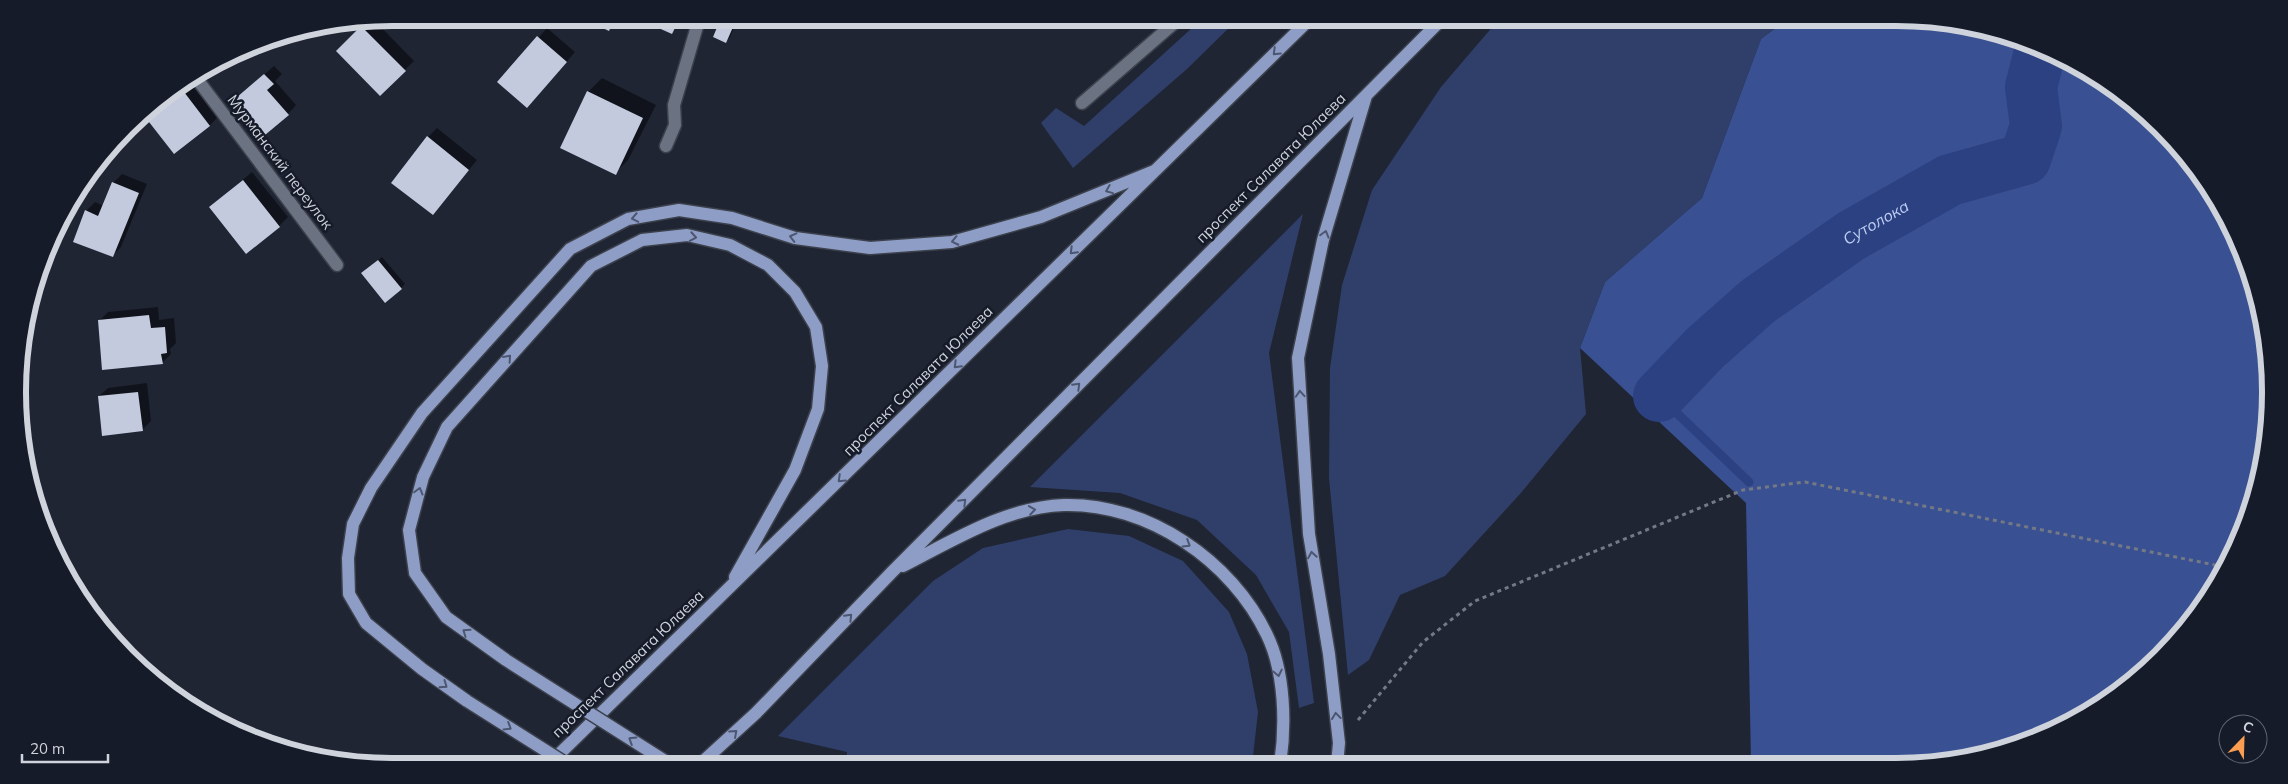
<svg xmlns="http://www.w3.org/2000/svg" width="2288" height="784" viewBox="0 0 2288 784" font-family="Mulish,sans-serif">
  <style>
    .green { fill: #303f6a }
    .forest { fill: #395092 }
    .shadow { fill: #0007 }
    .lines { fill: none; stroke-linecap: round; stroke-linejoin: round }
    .stream { stroke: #2c4181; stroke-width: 9 }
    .river { stroke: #2c4181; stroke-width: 52 }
    .building { fill: #c3cadd }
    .minor-casing { stroke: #3c414c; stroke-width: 15 }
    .major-casing { stroke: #3c414c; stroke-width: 15 }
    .path { stroke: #747985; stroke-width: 3; stroke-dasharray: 4 4; stroke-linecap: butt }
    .minor { stroke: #6b7282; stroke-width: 12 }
    .major { stroke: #8d9dc6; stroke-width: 12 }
    .major-bridge-casing { stroke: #3c414c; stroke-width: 15; stroke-linecap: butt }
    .major-bridge { stroke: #8d9dc6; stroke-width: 12 }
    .oneway { stroke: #4c5670 }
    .labels { text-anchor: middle; stroke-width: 5; stroke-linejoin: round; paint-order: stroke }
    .street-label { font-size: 15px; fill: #cfd3dc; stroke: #161b29 }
    .water-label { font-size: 16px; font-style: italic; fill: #becdf4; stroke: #161b29 }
    .rim { fill: none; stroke: #cfd3dc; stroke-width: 6 }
  </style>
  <rect width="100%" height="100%" fill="#1f2533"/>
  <!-- green -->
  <path class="green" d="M 1203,18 L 1239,18 L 1187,69 L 1073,168 L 1041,123 L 1056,108 L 1084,126 Z
    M 1500,18 L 1789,18 L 1761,39 L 1702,198 L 1605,282 L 1580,348 L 1586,414 L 1520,494 L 1445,576 L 1400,595 L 1369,660 L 1348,675 L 1329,478 L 1330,368 L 1342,285 L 1372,190 L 1441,87 Z
    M 1303,214 L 1269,353 L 1314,703 L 1299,708 L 1289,632 L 1256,575 L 1197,520 L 1120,493 L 1030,487 Z
    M 1068,529 L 1129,536 L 1183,561 L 1229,612 L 1247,654 L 1258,712 L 1252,765 L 846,766 L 847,752 L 778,736 L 933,581 L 983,548 Z"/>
  <!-- forest -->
  <path class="forest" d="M 1789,18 L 1896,18 L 1993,30 L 2061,56 L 2124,95 L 2177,145 L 2220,205 L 2251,271 L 2267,343 L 2270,416 L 2258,489 L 2220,579 L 2143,673 L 2061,728 L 1945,763 L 1751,764 L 1746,503 L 1580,348 L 1605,282 L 1702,198 L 1761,39 Z"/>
  <!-- shadow -->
  <path class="shadow" d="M 588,18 L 617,18 L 609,30 L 587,20 Z
    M 639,18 L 684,18 L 672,33 Z
    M 722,18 L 738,18 L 730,37 L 726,41 L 714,36 Z
    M 373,19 L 414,61 L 380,94 L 338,51 L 369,20 Z
    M 547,28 L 575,52 L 536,97 L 499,82 Z
    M 274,66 L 282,74 L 275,81 L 296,105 L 288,114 L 230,104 Z
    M 602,78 L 656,105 L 628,160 L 615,173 L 561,147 L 588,92 Z
    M 191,82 L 218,117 L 209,126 L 143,112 Z
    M 437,128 L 477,160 L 433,214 L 428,137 Z
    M 252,172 L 288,217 L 279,226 L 211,207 Z
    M 122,174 L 147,184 L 121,247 L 112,256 L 86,211 L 95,202 L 104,206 L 113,183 Z
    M 382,257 L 405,284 L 401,288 L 367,269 Z
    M 158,307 L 159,320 L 174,318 L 176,343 L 170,349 L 171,354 L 162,363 L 99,321 L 108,312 Z
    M 147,383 L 151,421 L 142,430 L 99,396 L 108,388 Z"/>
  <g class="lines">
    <!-- stream -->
    <path class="stream" d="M 1659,396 L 1749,482"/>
    <!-- river -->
    <path class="river" id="s1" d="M 1659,396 L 1705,348 L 1758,301 L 1851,236 L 1950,180 L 2025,159 L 2036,126 L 2031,87 L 2041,48"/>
  </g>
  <!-- building -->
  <path class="building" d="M 587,18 L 615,18 L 609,31 L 586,20 Z
    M 636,18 L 680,18 L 672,34 Z
    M 721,18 L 737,18 L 726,43 L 713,37 Z
    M 361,26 L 406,71 L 380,96 L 336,51 Z
    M 537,36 L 567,62 L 527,108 L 497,82 Z
    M 264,74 L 274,84 L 267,90 L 289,115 L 259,140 L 229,104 Z
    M 181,88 L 210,126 L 174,154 L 142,113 Z
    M 587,91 L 643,118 L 616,175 L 560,148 Z
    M 427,136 L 469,170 L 433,215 L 391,183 Z
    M 243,180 L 280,227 L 246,254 L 209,207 Z
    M 112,182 L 139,193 L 113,257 L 73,242 L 85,210 L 98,216 Z
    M 378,260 L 402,289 L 385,303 L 361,273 Z
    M 149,315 L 151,328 L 165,327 L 167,353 L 161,354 L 163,364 L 102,370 L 98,320 Z
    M 138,392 L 143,431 L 102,436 L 98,396 Z"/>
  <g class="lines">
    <defs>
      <path id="minor" d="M 197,79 L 337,265
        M 1082,103 L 1180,18
        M 666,146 L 675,125 L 674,105 L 698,23 L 705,18"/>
      <path id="major" d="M 903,566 C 954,540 1006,507 1064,505 C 1148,503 1232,561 1267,635 C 1285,672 1286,725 1280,765
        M 506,660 L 446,617 L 415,573 L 409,530 L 423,477 L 447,427 L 591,266 L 642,240 L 687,235 L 730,245 L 768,265 L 795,292 L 816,327 L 822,366 L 818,409 L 795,470 L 735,577
        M 467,701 L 422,669 L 366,623 L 349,594 L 348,558 L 353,524 L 371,488 L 422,413 L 570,249 L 628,219 L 679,210 L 732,218 L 795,238 L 870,248 L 952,242 L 1041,217 L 1154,171
        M 1337,765 L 1339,743 L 1329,654 L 1309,534 L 1298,358 L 1323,240 L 1366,96
        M 547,766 L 1311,18
        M 698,766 L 756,713 L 892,572 L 1443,18"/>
    </defs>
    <!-- minor casing -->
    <use href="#minor" class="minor-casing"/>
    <!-- major casing -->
    <use href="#major" class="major-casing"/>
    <!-- path -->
    <path class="path" d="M 1358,720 L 1423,642 L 1475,601 L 1743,490 L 1805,482 L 2225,567"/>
    <!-- minor -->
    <use href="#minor" class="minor"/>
    <!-- major -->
    <use href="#major" class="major"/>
    <defs>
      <path id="major-bridge" d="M 506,660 L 673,766
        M 467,701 L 570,766"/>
    </defs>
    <!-- major-bridge casing -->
    <use href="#major-bridge" class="major-bridge-casing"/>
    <!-- major-bridge -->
    <use href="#major-bridge" class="major-bridge"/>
  </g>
  <!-- one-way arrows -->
  <defs><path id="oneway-chevron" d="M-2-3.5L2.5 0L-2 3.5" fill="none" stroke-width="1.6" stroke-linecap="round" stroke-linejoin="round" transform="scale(1.25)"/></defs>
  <g class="oneway">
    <use href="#oneway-chevron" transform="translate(1276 52) rotate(136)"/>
    <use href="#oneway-chevron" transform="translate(1109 190) rotate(158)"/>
    <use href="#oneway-chevron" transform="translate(635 218) rotate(169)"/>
    <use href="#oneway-chevron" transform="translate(1325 234) rotate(-74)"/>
    <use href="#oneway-chevron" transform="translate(693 237) rotate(10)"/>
    <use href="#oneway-chevron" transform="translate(793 237) rotate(-166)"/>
    <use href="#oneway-chevron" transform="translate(955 241) rotate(168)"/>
    <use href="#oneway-chevron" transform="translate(1073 251) rotate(135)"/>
    <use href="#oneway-chevron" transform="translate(508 358) rotate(-48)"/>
    <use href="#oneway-chevron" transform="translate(957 365) rotate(135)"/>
    <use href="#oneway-chevron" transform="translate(1077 386) rotate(-45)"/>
    <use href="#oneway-chevron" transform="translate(1300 394) rotate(-94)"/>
    <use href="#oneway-chevron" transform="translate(841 479) rotate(136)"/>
    <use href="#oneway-chevron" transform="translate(419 491) rotate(-75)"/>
    <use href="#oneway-chevron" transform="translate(963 502) rotate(-45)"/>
    <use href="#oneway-chevron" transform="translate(1032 510) rotate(-8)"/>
    <use href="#oneway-chevron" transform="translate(1187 544) rotate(32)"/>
    <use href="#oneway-chevron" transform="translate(1312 555) rotate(-99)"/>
    <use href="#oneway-chevron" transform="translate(849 617) rotate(-46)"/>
    <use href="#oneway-chevron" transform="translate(466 632) rotate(-145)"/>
    <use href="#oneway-chevron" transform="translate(1278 673) rotate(78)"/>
    <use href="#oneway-chevron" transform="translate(444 685) rotate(35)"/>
    <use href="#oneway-chevron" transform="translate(1336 716) rotate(-97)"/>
    <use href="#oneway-chevron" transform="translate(508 727) rotate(32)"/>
    <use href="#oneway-chevron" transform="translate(734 733) rotate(-42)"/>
    <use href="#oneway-chevron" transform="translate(632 740) rotate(-148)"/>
  </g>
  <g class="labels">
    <!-- street labels -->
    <g class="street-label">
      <text transform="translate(280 162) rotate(53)" y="5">Мурманский переулок</text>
      <text transform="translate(1271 168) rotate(-45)" y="5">проспект Салавата Юлаева</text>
      <text transform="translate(918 381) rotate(-45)" y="5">проспект Салавата Юлаева</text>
      <text transform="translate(628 664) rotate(-44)" y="5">проспект Салавата Юлаева</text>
    </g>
    <!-- water labels -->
    <g class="water-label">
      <text dy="6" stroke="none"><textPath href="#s1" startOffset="279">Сутолока</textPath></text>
    </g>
  </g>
  <!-- crop -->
  <path d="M0 0H2288V784H0ZM392 26H1896A366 366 0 0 1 2262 392V392A366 366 0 0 1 1896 758H392A366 366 0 0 1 26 392V392A366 366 0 0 1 392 26Z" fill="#161b29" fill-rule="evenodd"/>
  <path class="rim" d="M392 26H1896A366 366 0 0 1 2262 392V392A366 366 0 0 1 1896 758H392A366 366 0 0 1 26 392V392A366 366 0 0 1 392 26Z"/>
  <!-- north arrow -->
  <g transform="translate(2243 739) rotate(23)"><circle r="24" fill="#161b29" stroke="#606571"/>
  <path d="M0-4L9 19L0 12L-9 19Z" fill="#fb9e51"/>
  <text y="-8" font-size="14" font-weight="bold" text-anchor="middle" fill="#cfd3dc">С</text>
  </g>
  <!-- scale -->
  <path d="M22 754v8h86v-8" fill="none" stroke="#cfd3dc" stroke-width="2.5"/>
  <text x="30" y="754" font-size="15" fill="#cfd3dc" stroke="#161b29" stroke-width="4" paint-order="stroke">20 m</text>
</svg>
